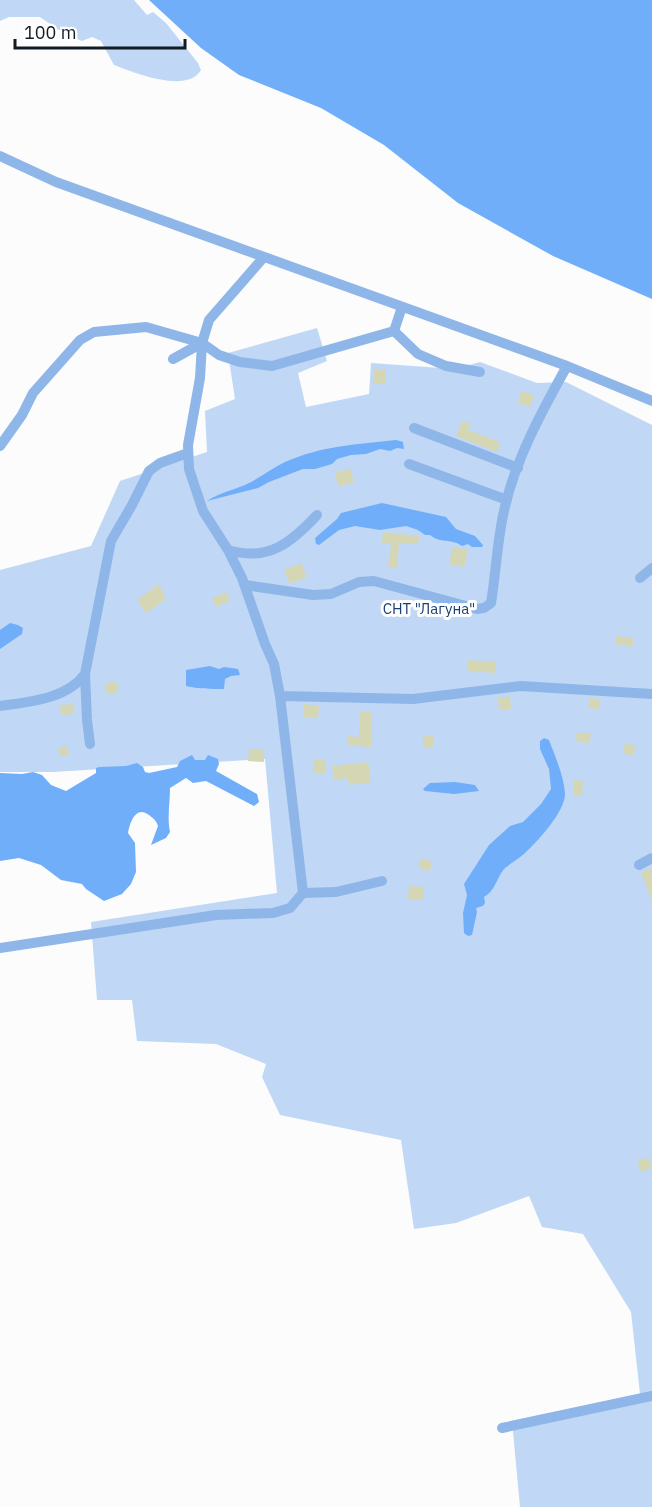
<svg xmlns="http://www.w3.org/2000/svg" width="652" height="1507" viewBox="0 0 652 1507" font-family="'IBM Plex Sans',sans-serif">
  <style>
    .green { fill: #c0d8f6 }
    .water { fill: #71aefa }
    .building { fill: #d5d6b4 }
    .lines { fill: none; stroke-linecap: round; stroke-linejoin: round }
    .minor { stroke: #8fb6e8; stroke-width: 10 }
    .labels { text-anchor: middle; stroke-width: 6; stroke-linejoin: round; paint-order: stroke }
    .park-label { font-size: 15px; fill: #173f6f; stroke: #fff }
  </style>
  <rect width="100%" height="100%" fill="#fbfcfb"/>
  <!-- green -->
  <path class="green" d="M 0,0 L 134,0 L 147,15 L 153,12 L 166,23 L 198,63 L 201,70 C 187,94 135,73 114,65 L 101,41 L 92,37 L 82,41 L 65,34 L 40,17 L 9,17 L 0,21 Z
    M 317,328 L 327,361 L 298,373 L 306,407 L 369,394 L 371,363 L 455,369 L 480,362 L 537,383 L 566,382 L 652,425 L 652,1507 L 520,1507 L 512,1421 L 640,1394 L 631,1312 L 583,1234 L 542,1227 L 529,1196 L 456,1223 L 414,1229 L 401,1140 L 280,1115 L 262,1077 L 266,1064 L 216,1044 L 137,1041 L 132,1000 L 97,1000 L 91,922 L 277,893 L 265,759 L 53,772 L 0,772 L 0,570 L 91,546 L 120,481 L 207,452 L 205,411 L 235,399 L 228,353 Z"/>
  <!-- water -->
  <path class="water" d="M 149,0 L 652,0 L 652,299 L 553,256 L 458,203 L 384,145 L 321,108 L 239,75 L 201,48 Z
    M 396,440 L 403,442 L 404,449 L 397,448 L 390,451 L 380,449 L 366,454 L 351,455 L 337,459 L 332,464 L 315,469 L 303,469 L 269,482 L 258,488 L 207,501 C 220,492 235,490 249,483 C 261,477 272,468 285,462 C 321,446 358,444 396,440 Z
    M 382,503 L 446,517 L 456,529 L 475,536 L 483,545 L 482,547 L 472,547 L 468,544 L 462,546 C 451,538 441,544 430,535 L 425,535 L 418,530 L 406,526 L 380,530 L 355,526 L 339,530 L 319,545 L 316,544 L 315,538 L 337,519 L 341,513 Z
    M 10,623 L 18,625 L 23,628 L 22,634 L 0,649 L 0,630 Z
    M 210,666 L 219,669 L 224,667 L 238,669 L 240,675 L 231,676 L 225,679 L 224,689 C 211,689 199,689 186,686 L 186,670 Z
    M 544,738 L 549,740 C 555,756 564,776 565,794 C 565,812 537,842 524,854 C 518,859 511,863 505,868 C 496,878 496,890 484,897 L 485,903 L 483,906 L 476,908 L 477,912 L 472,935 L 468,936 L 464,933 L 463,913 L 467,895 L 464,884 L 489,845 L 510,826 L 523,822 L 541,804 L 551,789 L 549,769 L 540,749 L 540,741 Z
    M 192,755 L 195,760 L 205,760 L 208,755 L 218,759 L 219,764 L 216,771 L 257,794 L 259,802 L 254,806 L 206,781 L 193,783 L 186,778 L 170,788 C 170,803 167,818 170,832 L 166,838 L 151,845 L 158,826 C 156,820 154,819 149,815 C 136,805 130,822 128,833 L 135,843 L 136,872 L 131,884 L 122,894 L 104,901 L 86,889 L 82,884 L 61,880 L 41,865 L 19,858 L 0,861 L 0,773 L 22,774 L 33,772 L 42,775 L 51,785 L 66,791 L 96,773 L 96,768 L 99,767 L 126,766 L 137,763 L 143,767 L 145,772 L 149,773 L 177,767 L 180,761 Z
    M 455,782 L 475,785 L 479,791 L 454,794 L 425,791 L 423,789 L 430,783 Z"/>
  <!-- building -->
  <path class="building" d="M 374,369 L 386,370 L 385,384 L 373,383 Z
    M 521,391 L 534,395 L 530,407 L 518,403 Z
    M 462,421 L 471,424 L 468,430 L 500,442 L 497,452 L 456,436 Z
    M 351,469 L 354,483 L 338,486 L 335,472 Z
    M 383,532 L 419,536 L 418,543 L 399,543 L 397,568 L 388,567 L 391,544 L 382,543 Z
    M 453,547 L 468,550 L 464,567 L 449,564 Z
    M 301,563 L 307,577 L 290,584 L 284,570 Z
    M 159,584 L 166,599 L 146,613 L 137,600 Z
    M 226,592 L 230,601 L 216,607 L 212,598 Z
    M 616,636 L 634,638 L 632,647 L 615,644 Z
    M 468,660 L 496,662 L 495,673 L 467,671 Z
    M 117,682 L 117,693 L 106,693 L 106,683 Z
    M 510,696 L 511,709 L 499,710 L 498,698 Z
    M 590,698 L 600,699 L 598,710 L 588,707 Z
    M 74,704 L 74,714 L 61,715 L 60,705 Z
    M 304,704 L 319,706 L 318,718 L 303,717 Z
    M 360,711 L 372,712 L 371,747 L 347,745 L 348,736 L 359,737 Z
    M 577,732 L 591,734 L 589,743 L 576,741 Z
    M 423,736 L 433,736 L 434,747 L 423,747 Z
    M 625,743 L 636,746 L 633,756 L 623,753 Z
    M 67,746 L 69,755 L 60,756 L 58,748 Z
    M 249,749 L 264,749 L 264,762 L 248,761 Z
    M 313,759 L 325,759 L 325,774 L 313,774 Z
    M 368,762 L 371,782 L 349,785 L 348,778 L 334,780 L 332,766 Z
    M 574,780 L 583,781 L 582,796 L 573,795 Z
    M 422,858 L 433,863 L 428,872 L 418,866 Z
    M 652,868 L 652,899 L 651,899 L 641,872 Z
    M 409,886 L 424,887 L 423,900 L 408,899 Z
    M 648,1157 L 652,1168 L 641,1172 L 637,1161 Z"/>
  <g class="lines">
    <!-- minor -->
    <path class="minor" d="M 0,156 L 56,182 L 567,366 L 652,401
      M 263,258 L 209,320 L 202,343 L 200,378 L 188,445 L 189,469 L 203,511 L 228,550 L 242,578 L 265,644 L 274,664 L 280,696 L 413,699 L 521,686 L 652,694
      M 394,331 L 418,354 L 446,366 L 480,372
      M 173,359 L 202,343
      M 414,428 L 518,468
      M 0,446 L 22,415 L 33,393 L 80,340 L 94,332 L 146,327 L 202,343 L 219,355 L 240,362 L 272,366 L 394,331 L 402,307
      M 409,464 L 507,500
      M 228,550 C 268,562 291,543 317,515
      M 640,578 L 652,568
      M 245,585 L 313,595 L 331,594 L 359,582 L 374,581 L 477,609 L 484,608 L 491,603 C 496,573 497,541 504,511 C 515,460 542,411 567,366
      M 85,674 L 87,720 L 90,744
      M 0,706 C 29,702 67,699 85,674 L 111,541 L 132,505 L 149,471 L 160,463 L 188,453
      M 639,865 L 652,858
      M 303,893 L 336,892 L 382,881
      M 0,948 L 216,915 L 273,913 L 290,908 L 303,893 L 280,696
      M 502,1428 L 652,1396"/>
  </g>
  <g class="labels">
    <!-- park labels -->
    <g class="park-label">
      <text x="429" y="614">СНТ "Лагуна"</text>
    </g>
  </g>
  <!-- scale -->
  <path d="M15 39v9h170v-9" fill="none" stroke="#121a24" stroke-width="3"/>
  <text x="24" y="39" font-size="18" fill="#121a24" stroke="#ffffff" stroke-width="4.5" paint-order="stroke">100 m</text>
</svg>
